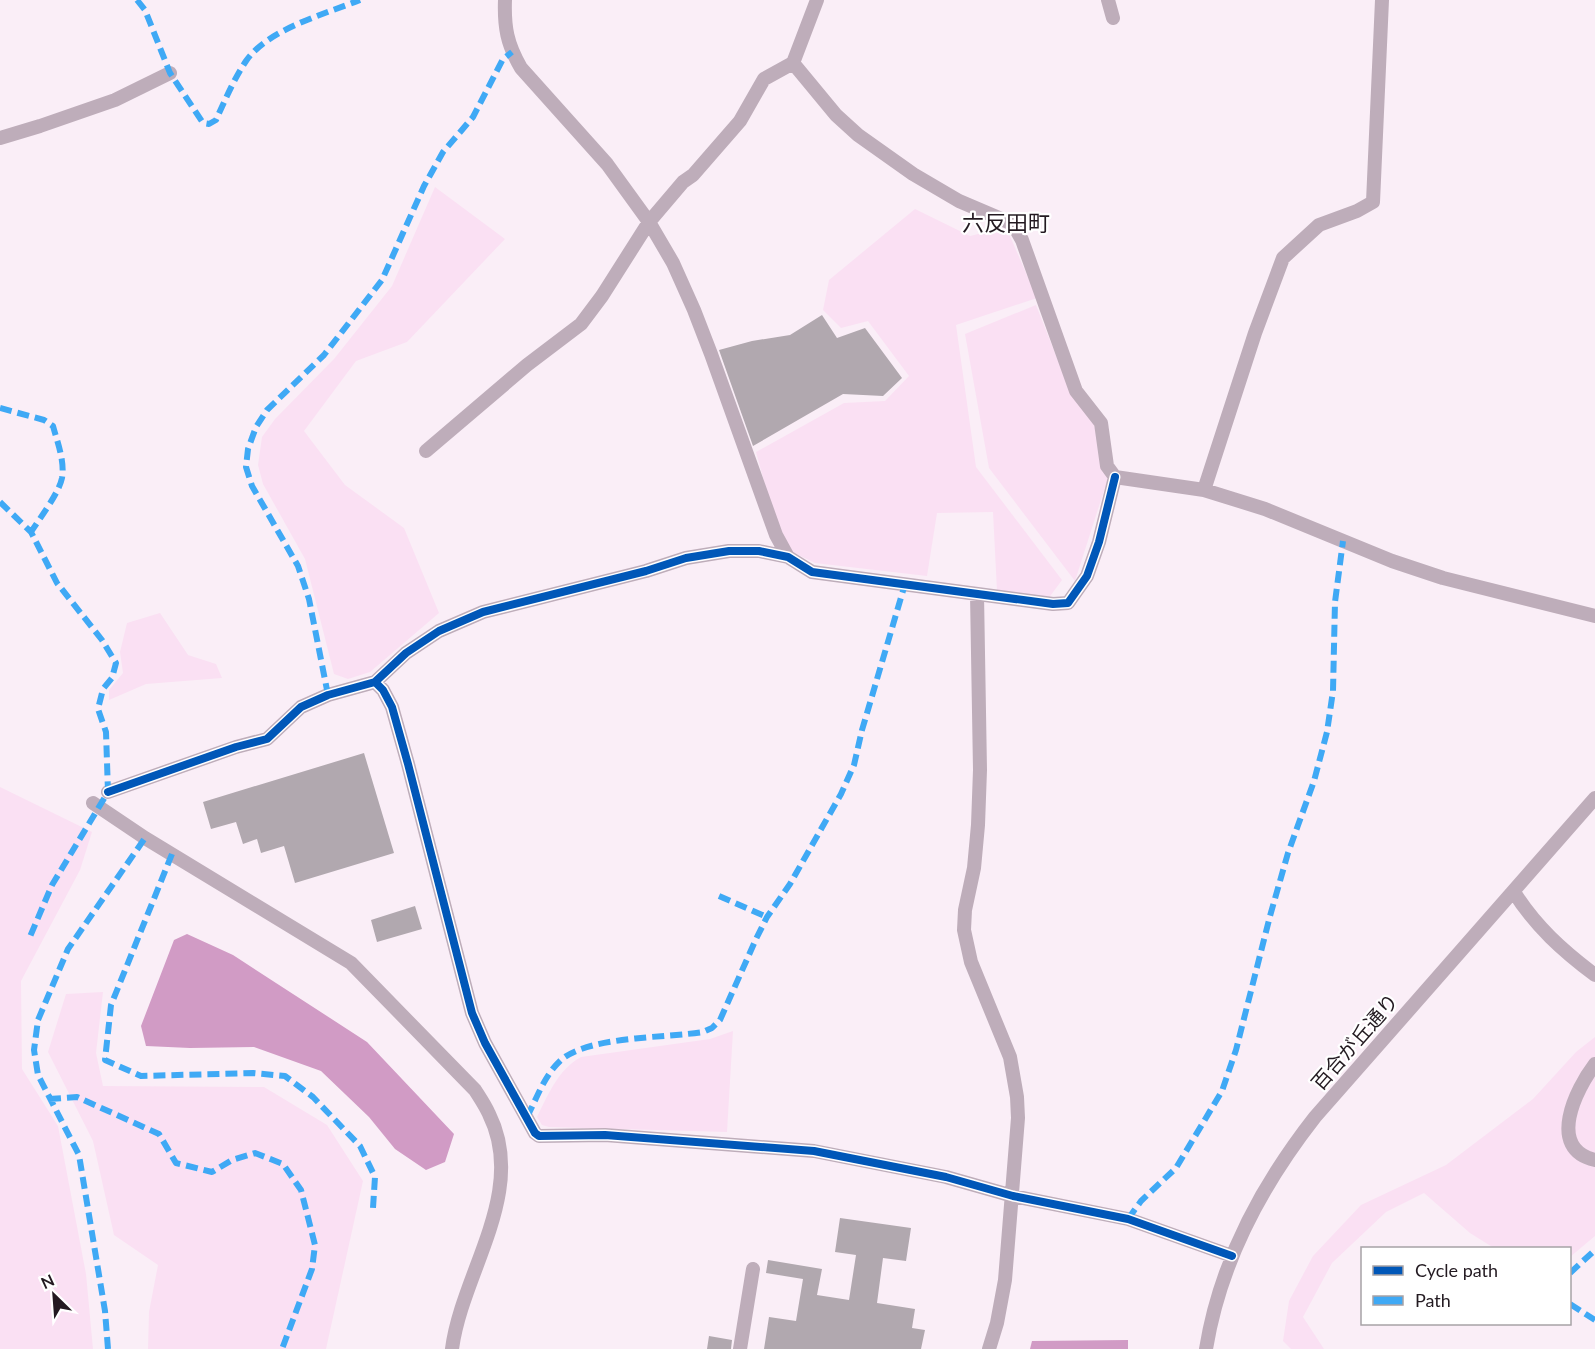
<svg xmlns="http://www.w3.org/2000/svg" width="1595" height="1349" viewBox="0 0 1595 1349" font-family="Lato,'Noto Sans JP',sans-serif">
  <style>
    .green { fill: #fae0f3 }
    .water { fill: #d19bc5 }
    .building { fill: #b1a8af }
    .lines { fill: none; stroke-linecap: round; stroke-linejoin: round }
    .minor { stroke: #beadba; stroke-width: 14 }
    .quiet { stroke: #3fa9f5; stroke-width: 6; stroke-dasharray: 12 6; stroke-linecap: butt }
    .cycleway-casing { stroke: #fff; stroke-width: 11 }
    .cycleway { stroke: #0057b8; stroke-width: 8 }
    .labels { text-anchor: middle; stroke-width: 4.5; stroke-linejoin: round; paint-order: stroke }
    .street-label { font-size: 20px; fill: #231a21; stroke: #fff }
    .quarter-label { font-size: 22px; fill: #231a21; stroke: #fff }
  </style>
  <rect width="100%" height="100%" fill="#faeef7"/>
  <!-- green -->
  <path class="green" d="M 435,187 L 505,239 L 407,342 L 356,361 L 304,431 L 345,485 L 404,528 L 439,613 L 370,672 L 348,679 L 334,674 L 305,559 L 263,484 L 258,465 L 262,437 L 275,419 L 334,359 L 392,286 Z
    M 915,209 L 970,236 L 1006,227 L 1037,298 L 956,325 L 976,467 L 1062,580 L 1048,599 L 997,591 L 993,512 L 937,513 L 927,576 L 815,563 L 782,547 L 756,452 L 844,403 L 885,401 L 909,376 L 868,321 L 841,328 L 823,310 L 829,280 Z
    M 1036,305 L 1072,396 L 1094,423 L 1102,466 L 1108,478 L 1075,581 L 989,468 L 965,334 Z
    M 160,613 L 188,655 L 216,664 L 222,678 L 146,684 L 109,700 L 109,690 L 123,673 L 120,652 L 127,623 Z
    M 0,787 L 92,832 L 80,870 L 21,981 L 22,1069 L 58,1126 L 86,1274 L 93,1349 L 0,1349 Z
    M 103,992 L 96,1053 L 103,1086 L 264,1087 L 327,1125 L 363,1181 L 326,1349 L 148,1349 L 149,1312 L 158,1265 L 114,1235 L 93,1141 L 48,1052 L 66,994 Z
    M 733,1031 L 727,1132 L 549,1127 L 542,1125 L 537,1117 C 549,1093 558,1070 581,1057 L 710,1039 Z
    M 1595,1037 L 1595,1236 L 1570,1257 L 1570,1248 L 1494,1248 L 1470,1233 L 1424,1193 L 1386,1212 L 1332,1263 L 1303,1317 L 1324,1349 L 1291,1349 L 1283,1341 L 1289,1301 L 1313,1256 L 1361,1205 L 1446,1165 L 1533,1099 L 1576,1052 Z"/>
  <!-- water -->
  <path class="water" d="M 187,934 L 233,955 L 367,1042 L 454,1134 L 445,1162 L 426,1170 L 395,1149 L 369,1117 L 321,1071 L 254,1047 L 190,1048 L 146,1046 L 141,1026 L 174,940 Z
    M 1128,1340 L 1128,1349 L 1030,1349 L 1032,1341 Z"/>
  <!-- building -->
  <path class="building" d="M 822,315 L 837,338 L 865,328 L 902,378 L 883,396 L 843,394 L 753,446 L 719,350 L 752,341 L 790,335 Z
    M 364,753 L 394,853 L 295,883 L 284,846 L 261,853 L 257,839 L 243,844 L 236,822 L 211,829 L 203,802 Z
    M 415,906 L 422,929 L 377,942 L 371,920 Z
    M 840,1218 L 911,1228 L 906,1261 L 883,1258 L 877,1303 L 915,1309 L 912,1328 L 925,1330 L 921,1349 L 764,1349 L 769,1317 L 796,1321 L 803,1279 L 766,1273 L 768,1260 L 822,1269 L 817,1295 L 849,1300 L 856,1255 L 835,1252 Z
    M 709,1336 L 732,1340 L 731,1349 L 707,1349 Z"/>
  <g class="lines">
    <!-- minor -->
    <path class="minor" d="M 505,0 C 504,27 507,44 521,68 L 607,164 L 649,222 L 673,263 L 694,310 L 711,354 L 776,535 L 788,557
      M 1108,0 L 1113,18
      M 793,63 L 836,115 L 858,135 L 913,174 L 959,201 L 1013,224 L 1022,240 L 1076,391 L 1101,423 L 1107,466 L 1115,477 L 1204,490 L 1265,509 L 1392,561 L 1443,578 L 1595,616
      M 0,138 L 40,126 L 115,100 L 170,73
      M 426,451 L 527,365 L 581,324 L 602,296 L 649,222 L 683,182 L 693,175 L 740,121 L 764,79 L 793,63 L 817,0
      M 1204,490 L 1255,333 L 1283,258 L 1319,225 L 1357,211 L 1373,202 L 1382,0
      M 977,594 L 980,770 L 978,825 L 974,868 L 965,910 L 964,930 L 971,962 L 1010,1057 L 1017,1097 L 1018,1118 L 1005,1280 L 997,1323 L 989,1349
      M 375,682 L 383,690 L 392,707 L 408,764 L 472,1013 L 485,1043 L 535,1133 L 539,1136 L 605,1135 L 814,1151 L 946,1177 L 1013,1196 L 1128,1219 L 1232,1256
      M 108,792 L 236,747 L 267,739 L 301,707 L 328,695 L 375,682 L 406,653 L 439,631 L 483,612 L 646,571 L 686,558 L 729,551 L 759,551 L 788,557 L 812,572 L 1053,604 L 1068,603 L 1087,576 L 1099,542 L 1115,477
      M 93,803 L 145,838 L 351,963 L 475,1090 C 480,1098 485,1105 489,1114 C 528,1192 462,1272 452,1349
      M 1514,892 C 1535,926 1563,951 1595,975
      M 1595,1064 C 1576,1089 1546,1149 1595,1160
      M 740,1349 L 753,1269
      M 1206,1349 C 1220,1262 1261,1186 1315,1117 L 1595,798"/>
    <!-- quiet -->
    <path class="quiet" d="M 137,0 L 145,10 L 170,73 L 203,123 L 209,124 L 216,120 C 225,100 234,79 246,61 C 268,29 325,14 360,0
      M 0,408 L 44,420 L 53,426 C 57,441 65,461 62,478 C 59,493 40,518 31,532
      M 0,502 L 31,532 L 57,583 L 102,640 L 116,663 L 112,678 L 103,689 L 98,709 L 106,732 L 108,792 L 52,885 L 29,939
      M 328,695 L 309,599 L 298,566 L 252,486 L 246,467 L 248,449 L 256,427 L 267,410 L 324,355 L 382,280 L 424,186 L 443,152 L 473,117 L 503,59 L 512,52
      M 172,854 L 111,1005 L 105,1060 L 141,1076 L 253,1073 L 285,1076 L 313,1097 L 360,1146 L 375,1177 L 373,1208
      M 719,896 L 767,917
      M 49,1099 L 77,1097 L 159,1134 L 176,1163 L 212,1172 L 232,1160 L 255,1153 L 283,1164 L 301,1190 L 315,1245 L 312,1269 L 282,1349
      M 527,1117 C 537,1098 544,1076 560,1061 C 586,1036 666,1038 703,1032 L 712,1028 L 720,1020 L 756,939 L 767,917 L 790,884 L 841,794 L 854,765 L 862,730 L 905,584
      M 1128,1219 L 1141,1201 L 1176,1168 L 1222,1091 L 1236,1050 L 1270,916 L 1288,853 L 1314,781 L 1327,732 L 1333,691 L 1335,602 L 1343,541
      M 1570,1273 L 1595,1250
      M 1570,1304 L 1595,1320
      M 108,1349 L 105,1311 L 79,1155 L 38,1075 L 34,1050 L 38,1020 L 68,949 L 145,838"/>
    <defs>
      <path id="cycleway" d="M 375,682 L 383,690 L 392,707 L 408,764 L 472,1013 L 485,1043 L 535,1133 L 539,1136 L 605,1135 L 814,1151 L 946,1177 L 1013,1196 L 1128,1219 L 1232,1256
        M 108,792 L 236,747 L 267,739 L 301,707 L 328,695 L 375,682 L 406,653 L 439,631 L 483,612 L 646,571 L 686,558 L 729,551 L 759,551 L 788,557 L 812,572 L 1053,604 L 1068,603 L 1087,576 L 1099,542 L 1115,477"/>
    </defs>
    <!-- cycleway casing -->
    <use href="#cycleway" class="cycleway-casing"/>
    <!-- cycleway -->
    <use href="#cycleway" class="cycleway"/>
  </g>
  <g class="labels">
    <!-- street labels -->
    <g class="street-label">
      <text transform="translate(1355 1042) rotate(-49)" y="7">百合が丘通り</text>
    </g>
    <!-- quarter labels -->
    <g class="quarter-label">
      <text x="1006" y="231">六反田町</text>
    </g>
  </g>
  <!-- legend -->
  <rect x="1361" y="1247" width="210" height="78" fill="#ffffff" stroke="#a7a3a6" stroke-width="1.5"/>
  <rect x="1373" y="1266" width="30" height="9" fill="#0057b8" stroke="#a7a3a6" stroke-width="1.5"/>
  <text x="1415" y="1277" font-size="18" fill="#231a21">Cycle path</text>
  <rect x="1373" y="1296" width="30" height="9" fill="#3fa9f5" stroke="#a7a3a6" stroke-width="1.5"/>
  <text x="1415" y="1307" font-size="18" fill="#231a21">Path</text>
  <!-- north arrow -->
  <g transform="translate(54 1295) rotate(335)" stroke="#ffffff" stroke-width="4.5" paint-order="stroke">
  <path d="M0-4.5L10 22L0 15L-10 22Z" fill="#231a21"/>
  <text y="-9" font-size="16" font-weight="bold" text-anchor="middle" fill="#231a21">N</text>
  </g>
</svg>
